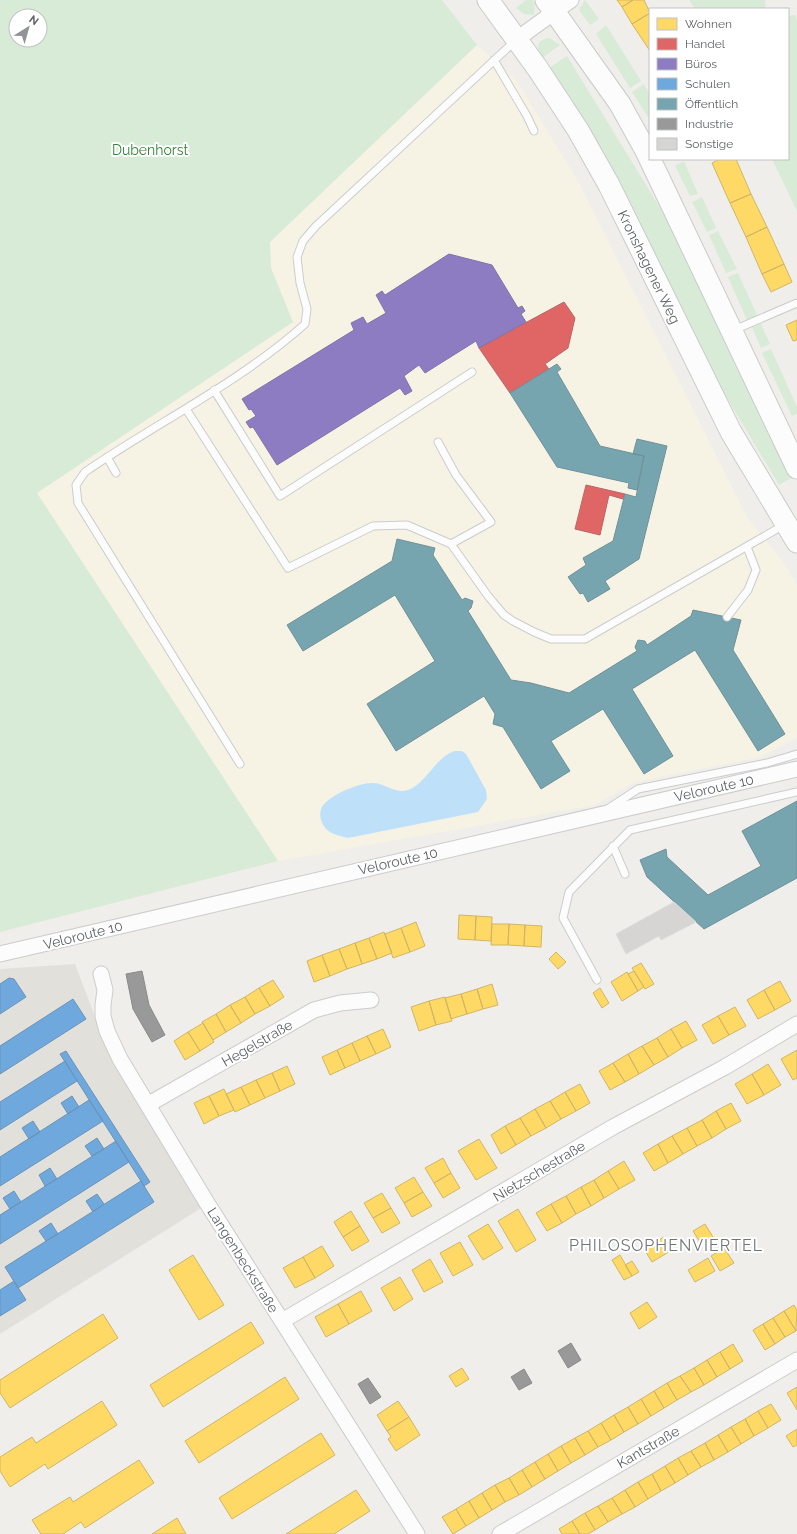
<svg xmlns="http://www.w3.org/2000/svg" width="797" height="1534" viewBox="0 0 797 1534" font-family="Raleway,sans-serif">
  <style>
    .commercial { fill: #f7f3e4 }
    .education { fill: #e2e0da }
    .green { fill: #d8ebd6; fill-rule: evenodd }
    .water { fill: #bfe0f9 }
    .homes { fill: #ffd966; stroke: #cfb667 }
    .shops { fill: #e06666; stroke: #b96567 }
    .offices { fill: #8e7cc3; stroke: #8074a8 }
    .schools { fill: #6fa8dc; stroke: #6a93b9 }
    .public { fill: #76a5af; stroke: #6f919a }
    .industry { fill: #999; stroke: #88898a }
    .building { fill: #d6d5d3; stroke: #deddd9 }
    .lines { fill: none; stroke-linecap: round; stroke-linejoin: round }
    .lane-casing { stroke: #cbcccc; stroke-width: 9 }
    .street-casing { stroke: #cbcccc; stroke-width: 17 }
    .secondary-casing { stroke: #cacacb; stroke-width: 23 }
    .lane { stroke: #fdfcfc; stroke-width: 7 }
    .street { stroke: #fdfcfc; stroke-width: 15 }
    .secondary { stroke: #fdfcfc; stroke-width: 21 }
    .labels { text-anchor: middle; stroke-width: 4; stroke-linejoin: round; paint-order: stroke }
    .park-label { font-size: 14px; fill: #348238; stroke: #fff }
    .street-label { font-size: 14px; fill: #5f6368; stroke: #fff }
    .quarter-label { font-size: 16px; letter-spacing: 1px; fill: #70757a; stroke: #fff }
  </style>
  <rect width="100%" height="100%" fill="#efeeea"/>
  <!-- commercial -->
  <path class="commercial" d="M 477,45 L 515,78 L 579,183 L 747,517 L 786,566 L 797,585 L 797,737 L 761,757 L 635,782 L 595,805 L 278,861 L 37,493 L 293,322 L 271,268 L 270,242 Z"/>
  <!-- education -->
  <path class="education" d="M 75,964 L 108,1051 L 203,1207 L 0,1334 L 0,969 Z"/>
  <!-- green -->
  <path class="green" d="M 0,0 L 442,0 L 477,45 L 270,242 L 271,268 L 293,322 L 37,493 L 278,861 L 0,932 ZM 16,16 L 40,16 L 40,40 L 16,40 Z
    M 526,0 L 533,0 L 535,5 L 534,15 L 524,14 L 516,8 Z
    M 585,0 L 599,19 L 590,25 L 579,10 Z
    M 689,0 L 765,0 L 766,9 L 695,9 Z
    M 795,15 L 797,20 L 797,211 L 772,159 L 788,159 L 788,16 Z
    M 606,25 L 641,81 L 630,88 L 596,34 Z
    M 549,38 L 560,45 L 542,58 C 535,48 537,40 549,38 Z
    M 567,56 L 670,224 L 791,478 L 779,485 L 706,363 L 629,201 L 608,162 L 549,68 Z
    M 644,84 L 650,95 L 650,116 L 648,117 L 632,92 Z
    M 684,161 L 698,194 L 690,196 L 675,166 Z
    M 702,197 L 716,228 L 707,232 L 692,202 Z
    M 718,231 L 737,269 L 726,273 L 709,235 Z
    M 738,273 L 758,317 L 748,322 L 728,277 Z
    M 761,324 L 770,344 L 761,348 L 752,327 Z
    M 771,349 L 797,407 L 797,414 L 792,416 L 762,353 Z"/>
  <!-- water -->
  <path class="water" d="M 454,751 L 462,751 L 466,754 L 486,790 L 487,799 L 478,812 L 348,838 C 340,836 333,835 326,829 C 321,823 319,817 321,809 C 326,796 360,782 374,783 C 386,784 396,794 408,790 C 426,784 434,759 454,751 Z"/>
  <!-- homes -->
  <path class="homes" d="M 617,0 L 633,0 L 622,7 Z
    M 633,0 L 644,0 L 650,13 L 632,24 L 622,7 Z
    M 650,13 L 650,51 L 632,24 Z
    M 720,159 L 736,159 L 751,194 L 730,203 L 712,163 Z
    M 751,194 L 767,227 L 746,237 L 730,203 Z
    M 767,227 L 784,264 L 762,274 L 746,237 Z
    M 784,264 L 792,282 L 771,292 L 762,274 Z
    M 797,320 L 797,340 L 793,341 L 786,325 Z
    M 459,915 L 476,916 L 475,940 L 458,939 Z
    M 476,916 L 492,917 L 491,941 L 475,940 Z
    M 416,922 L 425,946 L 410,952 L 401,928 Z
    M 492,924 L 509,924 L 508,945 L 491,945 Z
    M 509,924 L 525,925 L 524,946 L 508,945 Z
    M 525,925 L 542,926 L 541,947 L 524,946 Z
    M 401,928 L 410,952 L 393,958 L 385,934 Z
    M 384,932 L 392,953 L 377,959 L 369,938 Z
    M 369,938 L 377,959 L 362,964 L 355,943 Z
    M 355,943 L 362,964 L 347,969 L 339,949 Z
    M 339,949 L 347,969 L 330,976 L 322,955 Z
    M 556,952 L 566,962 L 558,969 L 549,959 Z
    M 322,955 L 330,976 L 314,982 L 307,961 Z
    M 641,963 L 654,984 L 645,989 L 632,968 Z
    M 634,971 L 644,987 L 638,991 L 628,974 Z
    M 627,972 L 638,991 L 622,1001 L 611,982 Z
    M 273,980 L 284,997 L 270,1006 L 259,988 Z
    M 780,981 L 791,1001 L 775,1010 L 764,990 Z
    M 492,984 L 498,1005 L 483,1009 L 477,989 Z
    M 259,988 L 270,1006 L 255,1014 L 245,997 Z
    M 600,988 L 609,1003 L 602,1008 L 593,993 Z
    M 477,989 L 483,1009 L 467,1014 L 461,994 Z
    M 764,990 L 775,1010 L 758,1019 L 747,1000 Z
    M 461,994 L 467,1014 L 451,1019 L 445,998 Z
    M 245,997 L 255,1014 L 241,1023 L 230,1005 Z
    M 445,997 L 452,1021 L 436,1025 L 429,1001 Z
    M 429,1001 L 436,1025 L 419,1031 L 411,1007 Z
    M 230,1005 L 241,1023 L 226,1032 L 216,1014 Z
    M 735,1007 L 746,1026 L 729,1035 L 718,1016 Z
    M 216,1014 L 226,1032 L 213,1040 L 202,1022 Z
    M 718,1016 L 729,1035 L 713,1044 L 702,1025 Z
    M 686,1021 L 697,1040 L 682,1048 L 671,1029 Z
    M 203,1023 L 214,1042 L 200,1051 L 188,1032 Z
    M 383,1029 L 391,1047 L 376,1054 L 367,1036 Z
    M 671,1029 L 682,1048 L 668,1057 L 657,1038 Z
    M 188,1032 L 200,1051 L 185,1060 L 174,1041 Z
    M 367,1036 L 376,1054 L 360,1061 L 352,1043 Z
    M 657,1038 L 668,1057 L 654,1065 L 642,1046 Z
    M 352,1043 L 360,1061 L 345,1068 L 337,1050 Z
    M 642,1046 L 654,1065 L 639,1074 L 628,1054 Z
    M 337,1050 L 345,1068 L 330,1075 L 322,1057 Z
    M 797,1050 L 797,1078 L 793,1080 L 781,1059 Z
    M 628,1054 L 639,1074 L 625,1082 L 613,1063 Z
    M 613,1063 L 625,1082 L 610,1090 L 599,1071 Z
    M 768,1064 L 781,1085 L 764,1095 L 752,1074 Z
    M 287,1066 L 295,1084 L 280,1091 L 272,1073 Z
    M 272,1073 L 280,1091 L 265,1098 L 256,1080 Z
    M 752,1074 L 764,1095 L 747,1104 L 735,1084 Z
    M 256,1080 L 265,1098 L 250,1105 L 241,1087 Z
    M 580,1084 L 590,1103 L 576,1111 L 565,1092 Z
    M 241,1087 L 250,1105 L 235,1112 L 226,1094 Z
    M 224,1089 L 234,1110 L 219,1116 L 209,1096 Z
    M 565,1092 L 576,1111 L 561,1119 L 550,1101 Z
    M 209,1096 L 219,1116 L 204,1124 L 194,1103 Z
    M 550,1101 L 561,1119 L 546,1128 L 535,1109 Z
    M 731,1103 L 741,1121 L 726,1129 L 716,1111 Z
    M 535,1109 L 546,1128 L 531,1136 L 520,1118 Z
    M 716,1111 L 726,1129 L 712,1138 L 702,1120 Z
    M 520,1118 L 531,1136 L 516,1145 L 505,1126 Z
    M 702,1120 L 712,1138 L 697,1146 L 687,1128 Z
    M 505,1126 L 516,1145 L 501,1154 L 491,1135 Z
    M 687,1128 L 697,1146 L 683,1154 L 672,1136 Z
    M 672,1136 L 683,1154 L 668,1163 L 658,1144 Z
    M 479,1139 L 497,1168 L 476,1180 L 458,1151 Z
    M 658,1144 L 668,1163 L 654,1171 L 643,1153 Z
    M 443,1158 L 451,1173 L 434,1183 L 425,1168 Z
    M 624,1161 L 635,1180 L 619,1189 L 608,1171 Z
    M 608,1171 L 619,1189 L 604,1198 L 594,1180 Z
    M 451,1173 L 460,1188 L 443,1198 L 434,1183 Z
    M 414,1177 L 423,1192 L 404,1203 L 395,1188 Z
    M 594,1180 L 604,1198 L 591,1206 L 581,1187 Z
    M 581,1187 L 591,1206 L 576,1214 L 566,1196 Z
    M 423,1192 L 432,1206 L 412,1217 L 404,1203 Z
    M 382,1193 L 391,1208 L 373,1218 L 364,1203 Z
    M 566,1196 L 576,1214 L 562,1223 L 551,1204 Z
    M 551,1204 L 562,1223 L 547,1231 L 536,1213 Z
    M 391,1208 L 400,1223 L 382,1233 L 373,1218 Z
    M 518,1209 L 536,1240 L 516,1252 L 498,1221 Z
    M 351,1211 L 360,1226 L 343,1237 L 334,1222 Z
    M 488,1224 L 503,1248 L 483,1260 L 468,1236 Z
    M 705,1224 L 713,1237 L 701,1244 L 693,1231 Z
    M 360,1226 L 369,1241 L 352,1251 L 343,1237 Z
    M 664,1237 L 672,1250 L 652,1262 L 644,1249 Z
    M 460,1242 L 473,1265 L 453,1276 L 440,1253 Z
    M 322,1246 L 334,1266 L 315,1278 L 303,1257 Z
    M 724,1248 L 734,1263 L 720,1271 L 711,1256 Z
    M 193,1255 L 224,1305 L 199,1320 L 169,1270 Z
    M 620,1255 L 632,1276 L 624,1280 L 612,1260 Z
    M 303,1257 L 315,1278 L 295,1288 L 283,1268 Z
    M 708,1258 L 715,1271 L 695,1282 L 688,1270 Z
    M 430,1259 L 443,1282 L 424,1292 L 412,1270 Z
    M 632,1261 L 639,1272 L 632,1276 L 625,1265 Z
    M 400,1277 L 413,1299 L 394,1311 L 381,1288 Z
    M 361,1291 L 372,1311 L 349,1324 L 338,1304 Z
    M 647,1302 L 657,1317 L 639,1329 L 630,1313 Z
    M 338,1304 L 349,1324 L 326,1337 L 315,1317 Z
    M 794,1305 L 797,1310 L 796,1331 L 784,1311 Z
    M 784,1311 L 796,1331 L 785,1337 L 773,1318 Z
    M 103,1314 L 118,1338 L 10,1408 L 0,1393 L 0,1380 Z
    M 773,1318 L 785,1337 L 775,1344 L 763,1324 Z
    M 251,1322 L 264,1343 L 163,1407 L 150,1385 Z
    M 763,1324 L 775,1344 L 765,1350 L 753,1330 Z
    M 733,1344 L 743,1361 L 730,1369 L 720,1352 Z
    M 720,1352 L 730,1369 L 717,1377 L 707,1360 Z
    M 707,1360 L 717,1377 L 704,1385 L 694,1368 Z
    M 462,1368 L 469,1379 L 456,1387 L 449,1376 Z
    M 694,1368 L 704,1385 L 691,1392 L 680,1376 Z
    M 680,1376 L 691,1392 L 677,1400 L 667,1383 Z
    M 285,1377 L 299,1399 L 199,1463 L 185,1441 Z
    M 667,1383 L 677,1400 L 664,1408 L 654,1391 Z
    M 797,1387 L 797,1410 L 787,1393 Z
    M 654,1391 L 664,1408 L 651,1416 L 641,1399 Z
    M 641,1399 L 651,1416 L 638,1424 L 628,1407 Z
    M 102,1401 L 117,1425 L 48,1469 L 45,1464 L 10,1487 L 0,1471 L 0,1457 L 32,1437 L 36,1443 Z
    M 398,1401 L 409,1417 L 387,1431 L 377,1415 Z
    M 771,1404 L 781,1420 L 768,1428 L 758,1411 Z
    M 628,1407 L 638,1424 L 624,1432 L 614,1415 Z
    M 758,1411 L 768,1428 L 754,1436 L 745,1419 Z
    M 614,1415 L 624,1432 L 611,1440 L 601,1423 Z
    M 409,1417 L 420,1435 L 396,1451 L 388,1439 L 391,1437 L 387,1431 Z
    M 745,1419 L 754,1436 L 741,1444 L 731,1427 Z
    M 601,1423 L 611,1440 L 598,1447 L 588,1431 Z
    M 731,1427 L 741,1444 L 728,1452 L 718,1435 Z
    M 797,1429 L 797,1445 L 793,1447 L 786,1436 Z
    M 588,1431 L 598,1447 L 585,1455 L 575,1438 Z
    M 321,1433 L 335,1455 L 232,1519 L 219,1498 Z
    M 718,1435 L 728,1452 L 714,1460 L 705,1443 Z
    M 575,1438 L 585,1455 L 571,1463 L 561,1446 Z
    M 705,1443 L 714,1460 L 701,1467 L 691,1451 Z
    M 561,1446 L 571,1463 L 558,1471 L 548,1454 Z
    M 691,1451 L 701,1467 L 688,1475 L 678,1458 Z
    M 548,1454 L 558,1471 L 545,1479 L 535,1462 Z
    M 678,1458 L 688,1475 L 675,1483 L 665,1466 Z
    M 139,1460 L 154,1483 L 85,1528 L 81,1522 L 63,1534 L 41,1534 L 32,1520 L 70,1497 L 73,1502 Z
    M 535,1462 L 545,1479 L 532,1487 L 522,1470 Z
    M 665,1466 L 675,1483 L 661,1491 L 652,1474 Z
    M 522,1470 L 532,1487 L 519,1495 L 509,1478 Z
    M 652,1474 L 661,1491 L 648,1499 L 638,1482 Z
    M 509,1478 L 519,1495 L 505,1502 L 495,1485 Z
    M 638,1482 L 648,1499 L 635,1507 L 625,1490 Z
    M 495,1485 L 505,1502 L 492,1510 L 482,1493 Z
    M 356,1490 L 370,1511 L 334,1534 L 286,1534 Z
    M 625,1490 L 635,1507 L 622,1514 L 612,1498 Z
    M 482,1493 L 492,1510 L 479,1518 L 469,1501 Z
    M 612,1498 L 622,1514 L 608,1522 L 598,1506 Z
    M 469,1501 L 479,1518 L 466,1526 L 456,1509 Z
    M 598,1506 L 608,1522 L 595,1530 L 585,1513 Z
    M 456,1509 L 466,1526 L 453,1534 L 442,1517 Z
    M 585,1513 L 595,1530 L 588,1534 L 580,1534 L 572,1521 Z
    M 177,1518 L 186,1534 L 152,1534 Z
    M 572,1521 L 580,1534 L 562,1534 L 559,1529 Z"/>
  <!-- shops -->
  <path class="shops" d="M 564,302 L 575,318 L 568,348 L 545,364 L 549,369 L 510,393 L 479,348 Z
    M 586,485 L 625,494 L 623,499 L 609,495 L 600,535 L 575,529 Z"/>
  <!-- offices -->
  <path class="offices" d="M 449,254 L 492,265 L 518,308 L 522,306 L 525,311 L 521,314 L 526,322 L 479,348 L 476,341 L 425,373 L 419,365 L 404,376 L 412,391 L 405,395 L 400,388 L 277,465 L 253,427 L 250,428 L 246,422 L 256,416 L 251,409 L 249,410 L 242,399 L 354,330 L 351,323 L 363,317 L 367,324 L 386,313 L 376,295 L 382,291 L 385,295 Z"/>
  <!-- schools -->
  <path class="schools" d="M 9,978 L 14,979 L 26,997 L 0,1014 L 0,984 Z
    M 73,999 L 86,1019 L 0,1074 L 0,1046 Z
    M 66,1051 L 150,1182 L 144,1186 L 60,1054 Z
    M 65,1061 L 77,1081 L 0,1130 L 0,1102 Z
    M 72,1096 L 79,1107 L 68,1114 L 61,1103 Z
    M 89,1100 L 103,1121 L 0,1186 L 0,1157 Z
    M 33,1121 L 40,1132 L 29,1139 L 22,1128 Z
    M 97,1138 L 104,1149 L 92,1156 L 85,1146 Z
    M 116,1141 L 129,1162 L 0,1244 L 0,1215 Z
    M 50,1168 L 57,1179 L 45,1186 L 39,1175 Z
    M 141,1181 L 154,1202 L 18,1288 L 5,1267 Z
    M 14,1191 L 21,1202 L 10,1209 L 3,1198 Z
    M 97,1194 L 104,1204 L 93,1212 L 86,1201 Z
    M 51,1223 L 58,1234 L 46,1241 L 39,1231 Z
    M 14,1281 L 26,1300 L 0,1316 L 0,1290 Z"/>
  <!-- public -->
  <path class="public" d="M 557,364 L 561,369 L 557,372 L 600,446 L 644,456 L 637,490 L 628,488 L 629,483 L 557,467 L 510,393 Z
    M 637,439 L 667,446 L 639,559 L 605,581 L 610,589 L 588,602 L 583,593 L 580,594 L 568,577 L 586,565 L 583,558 L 613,541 L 625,494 L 636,497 L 644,456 L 633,454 Z
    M 397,539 L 435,548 L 433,555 L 462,600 L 465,598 L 473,601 L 471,608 L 468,611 L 511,680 L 531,683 L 569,693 L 637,651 L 635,647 L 638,640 L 645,641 L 647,645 L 691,616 L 693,610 L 741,620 L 733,650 L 785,734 L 758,751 L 695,650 L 632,689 L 673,756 L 644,774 L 603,709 L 551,741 L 570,771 L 541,789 L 503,727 L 493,724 L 495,714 L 484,696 L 396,751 L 367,704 L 435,661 L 395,595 L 303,651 L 287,625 L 392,561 Z
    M 797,801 L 797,878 L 704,929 L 647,877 L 640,860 L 666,849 L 667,857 L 708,895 L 761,866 L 742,831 Z"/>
  <!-- industry -->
  <path class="industry" d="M 142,971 L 149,1005 L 165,1035 L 152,1042 L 133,1009 L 126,974 Z
    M 571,1343 L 581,1360 L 568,1368 L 558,1351 Z
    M 524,1369 L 532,1383 L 519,1390 L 511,1377 Z
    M 368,1378 L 381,1397 L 370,1404 L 358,1384 Z"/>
  <!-- building -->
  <path class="building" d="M 674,902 L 696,922 L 661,940 L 659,936 L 626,954 L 616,934 Z"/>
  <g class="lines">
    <defs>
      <path id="lane" d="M 494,60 L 527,116 L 534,131
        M 734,330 L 797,303
        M 214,390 L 280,496 L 472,372
        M 186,409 L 288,568 L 373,526 L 407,525 L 451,544 L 488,596 L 504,615 L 513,621 L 534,632 L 551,639 L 585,639 L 784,525
        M 438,442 L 456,475 L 491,522 L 451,544
        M 107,457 L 116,473
        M 727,617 L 748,590 L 756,570 L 747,547
        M 240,764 L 78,503 L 76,485 L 85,472 C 158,422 239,383 305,324 L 307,309 L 300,283 L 297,257 L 303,241 L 316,226 L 515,41
        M 609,808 L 638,789 L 767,763 L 797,754
        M 613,846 L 625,874
        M 597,980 L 563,918 L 569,892 L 630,830 L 797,792"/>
      <path id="street" d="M 517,39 L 571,0
        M 0,954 L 797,769
        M 101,974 L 105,990 L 103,1005 L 103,1016 L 107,1031 L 120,1059 L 207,1203 L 417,1534
        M 149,1104 L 314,1010 L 340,1003 L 371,1000
        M 282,1321 L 613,1127 L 725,1067 L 797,1024
        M 500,1534 L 797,1360"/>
      <path id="secondary" d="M 488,0 L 538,69 L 578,130 L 609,185 L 731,432 L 797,542
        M 546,0 L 620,104 L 646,151 L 797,468"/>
    </defs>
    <!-- lane casing -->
    <use href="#lane" class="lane-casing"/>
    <!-- street casing -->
    <use href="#street" class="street-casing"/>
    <!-- secondary casing -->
    <use href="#secondary" class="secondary-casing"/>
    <!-- lane -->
    <use href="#lane" class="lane"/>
    <!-- street -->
    <use href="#street" class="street"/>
    <!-- secondary -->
    <use href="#secondary" class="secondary"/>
  </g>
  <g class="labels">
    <!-- park labels -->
    <g class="park-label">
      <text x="150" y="155">Dubenhorst</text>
    </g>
    <!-- street labels -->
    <g class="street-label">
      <text transform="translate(649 267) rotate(64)" y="5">Kronshagener Weg</text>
      <text transform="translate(714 788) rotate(-13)" y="5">Veloroute 10</text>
      <text transform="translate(398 861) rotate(-13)" y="5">Veloroute 10</text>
      <text transform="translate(83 935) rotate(-14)" y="5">Veloroute 10</text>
      <text transform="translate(257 1043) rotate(-30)" y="5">Hegelstraße</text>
      <text transform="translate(539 1171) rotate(-31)" y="5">Nietzschestraße</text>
      <text transform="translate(243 1260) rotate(58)" y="5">Langenbeckstraße</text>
      <text transform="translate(648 1447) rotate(-30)" y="5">Kantstraße</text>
    </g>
    <!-- quarter labels -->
    <g class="quarter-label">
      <text x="666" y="1251">PHILOSOPHENVIERTEL</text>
    </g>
  </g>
  <!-- legend -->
  <rect x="649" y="8" width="140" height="152" fill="#ffffff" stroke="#bfc1c3"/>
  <rect x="657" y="18" width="20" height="12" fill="#ffd966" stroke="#bfc1c3"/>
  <text x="685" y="28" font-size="12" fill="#5f6368">Wohnen</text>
  <rect x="657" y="38" width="20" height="12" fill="#e06666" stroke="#bfc1c3"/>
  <text x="685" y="48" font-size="12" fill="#5f6368">Handel</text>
  <rect x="657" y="58" width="20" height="12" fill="#8e7cc3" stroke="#bfc1c3"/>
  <text x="685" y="68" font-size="12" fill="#5f6368">Büros</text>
  <rect x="657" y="78" width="20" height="12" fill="#6fa8dc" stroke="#bfc1c3"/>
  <text x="685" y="88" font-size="12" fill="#5f6368">Schulen</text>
  <rect x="657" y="98" width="20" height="12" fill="#76a5af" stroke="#bfc1c3"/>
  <text x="685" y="108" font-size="12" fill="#5f6368">Öffentlich</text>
  <rect x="657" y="118" width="20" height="12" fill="#999999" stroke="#bfc1c3"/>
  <text x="685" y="128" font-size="12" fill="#5f6368">Industrie</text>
  <rect x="657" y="138" width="20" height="12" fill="#d6d5d3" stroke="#bfc1c3"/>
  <text x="685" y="148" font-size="12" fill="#5f6368">Sonstige</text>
  <!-- north arrow -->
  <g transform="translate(28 28) rotate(37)"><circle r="19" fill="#ffffff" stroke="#bfc1c3"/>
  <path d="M0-3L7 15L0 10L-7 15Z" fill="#919496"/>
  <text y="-6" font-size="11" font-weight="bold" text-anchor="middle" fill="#5f6368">N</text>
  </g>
</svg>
